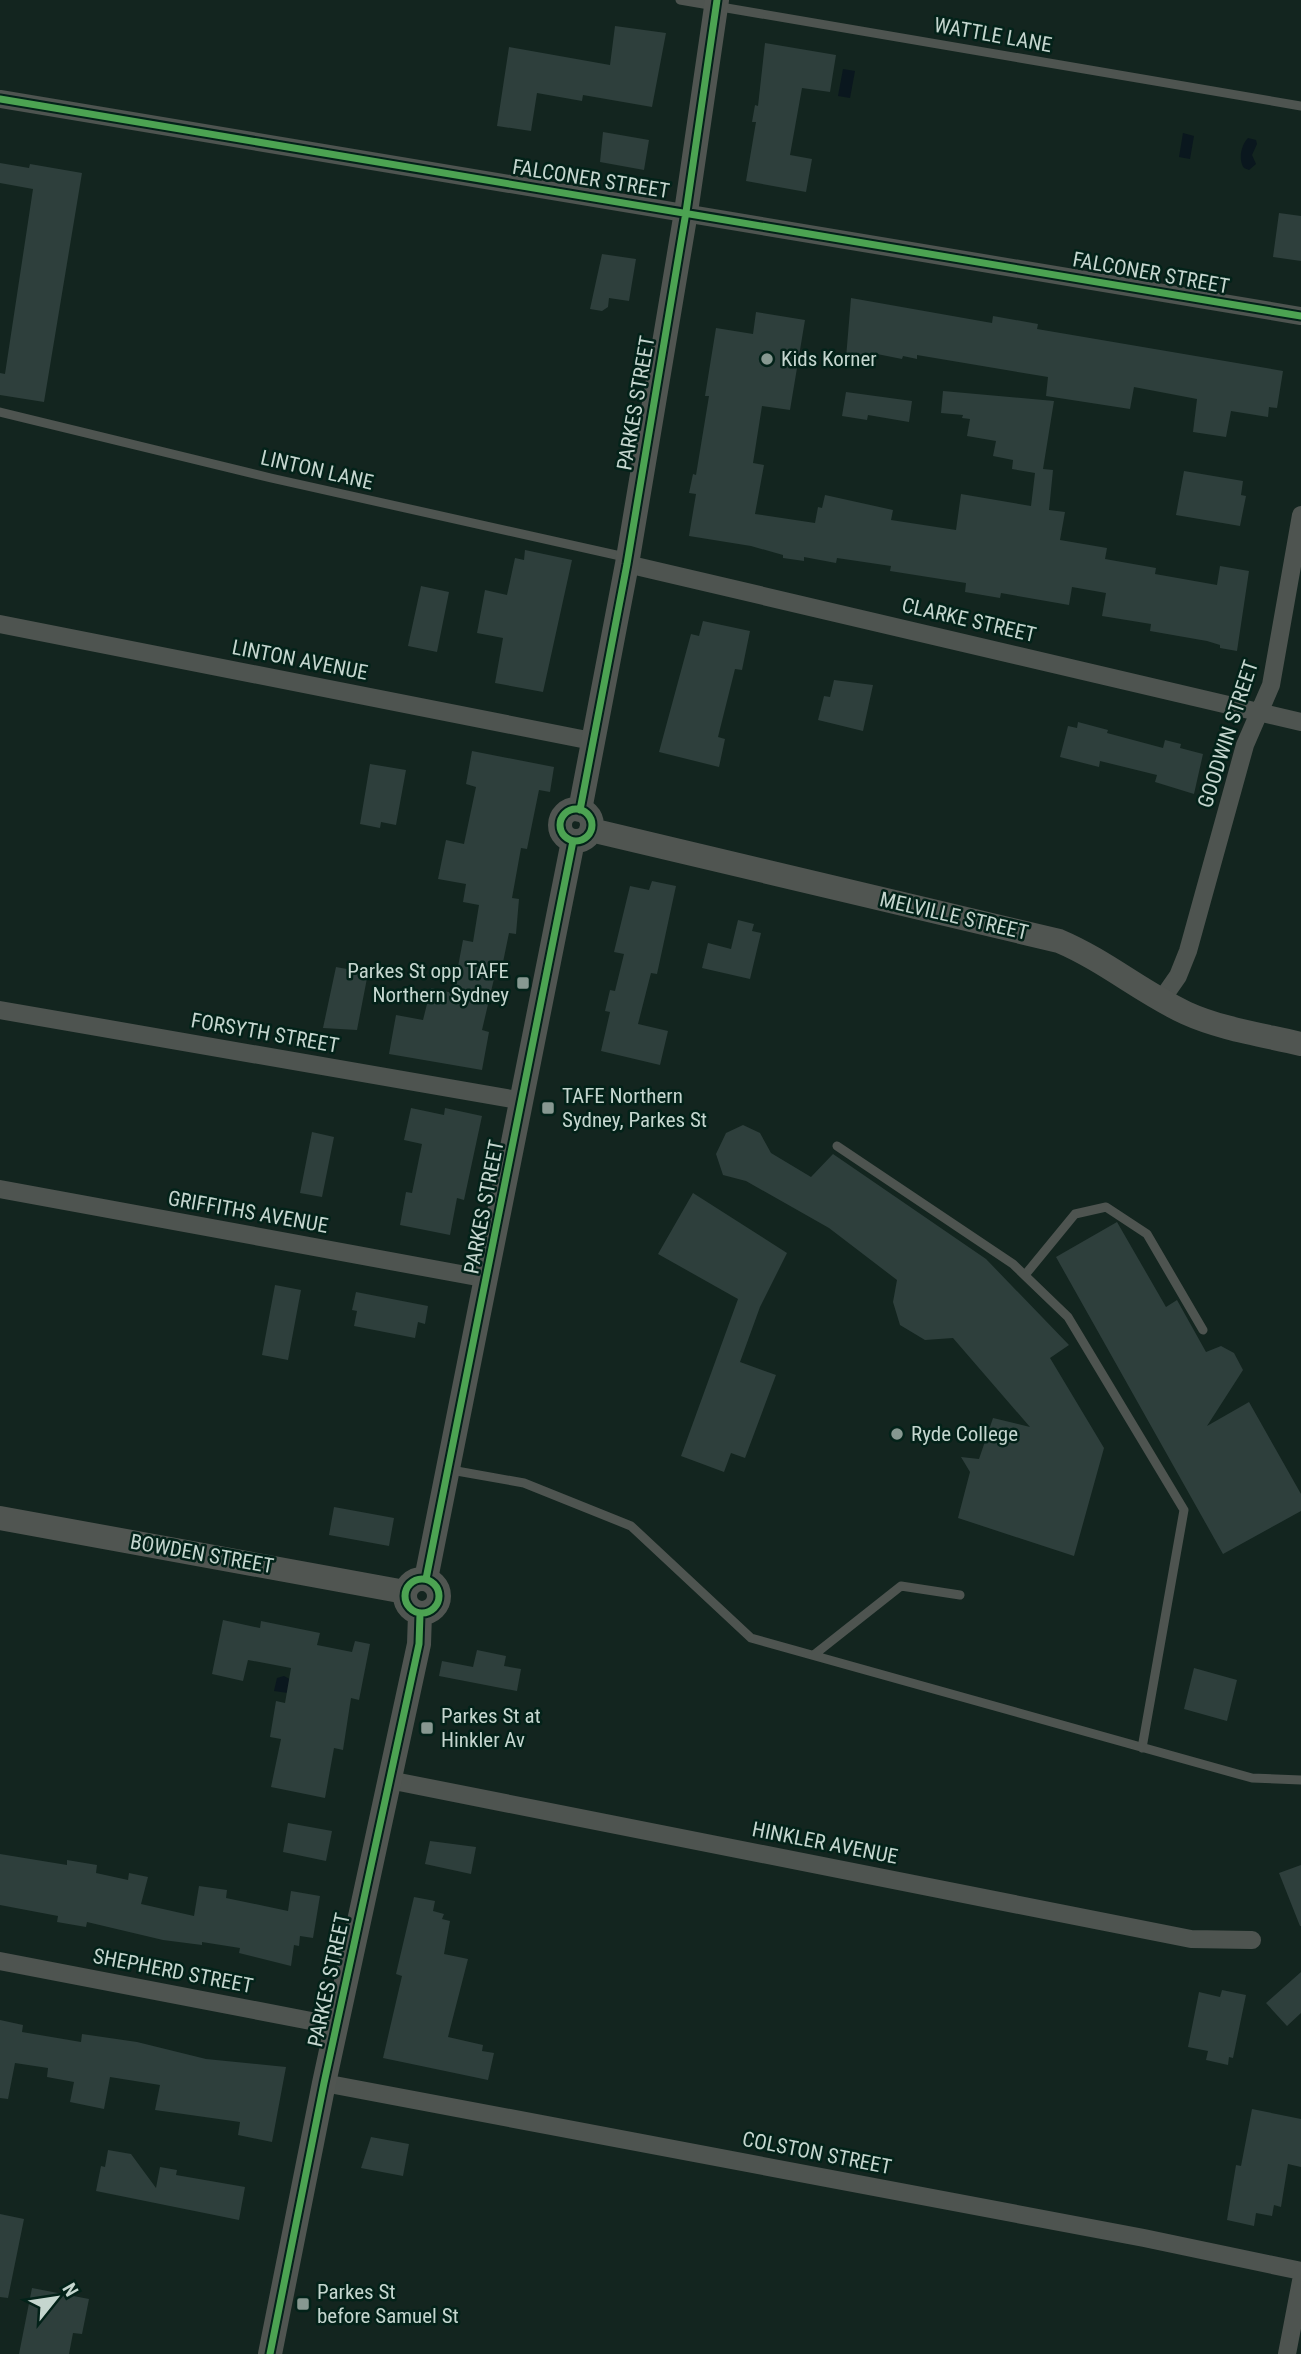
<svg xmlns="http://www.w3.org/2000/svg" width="1301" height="2354" viewBox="0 0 1301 2354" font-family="'Roboto Condensed',sans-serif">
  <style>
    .water { fill: #0a171e }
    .building { fill: #2e3f3c }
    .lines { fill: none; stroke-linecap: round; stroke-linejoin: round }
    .lane { stroke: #4e5450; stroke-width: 9 }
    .street { stroke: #4e5450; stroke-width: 18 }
    .secondary { stroke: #505551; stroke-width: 24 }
    .cycleway-casing { stroke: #032219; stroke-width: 11 }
    .cycleway { stroke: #4ca352; stroke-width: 7 }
    .poi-dot { fill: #879891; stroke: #032219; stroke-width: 2.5 }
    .labels { text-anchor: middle; stroke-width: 5; stroke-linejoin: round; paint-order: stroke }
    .street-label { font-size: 21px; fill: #c5d6cf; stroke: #032219 }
    .poi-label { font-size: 21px; fill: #c5d6cf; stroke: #032219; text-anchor: start }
  </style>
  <rect width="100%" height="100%" fill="#13251f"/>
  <!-- water -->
  <path class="water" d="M 843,69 L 855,71 L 850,98 L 838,96 Z
    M 1183,133 L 1194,136 L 1190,159 L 1179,157 Z
    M 1248,138 L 1256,140 L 1257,144 L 1252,155 L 1256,164 L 1249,170 L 1244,168 C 1238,160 1241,145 1248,138 Z
    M 284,1676 L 295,1682 L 302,1695 L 274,1691 L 277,1678 Z"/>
  <!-- building -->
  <path class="building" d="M 615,26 L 666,33 L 652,107 L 583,95 L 582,101 L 537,93 L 531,131 L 497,126 L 509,47 L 610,65 Z
    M 765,43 L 836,55 L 830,92 L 802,88 L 790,155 L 812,159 L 806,192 L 746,181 L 756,122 L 752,122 L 755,105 L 758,106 Z
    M 603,132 L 649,140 L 644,170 L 600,162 Z
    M 0,163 L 29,168 L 30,164 L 82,173 L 44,402 L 0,395 L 0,373 L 5,374 L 33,189 L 0,183 Z
    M 1279,213 L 1301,216 L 1301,261 L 1273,257 Z
    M 602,254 L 636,259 L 629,301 L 609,298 L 608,307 L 602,311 L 590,309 Z
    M 851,298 L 992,323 L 993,316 L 1038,324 L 1037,329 L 1283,371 L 1277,408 L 1269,407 L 1268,417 L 1231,411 L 1226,437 L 1193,432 L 1197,399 L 1134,387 L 1130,409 L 1046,396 L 1048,377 L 917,355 L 917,359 L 903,356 L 902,359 L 872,353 L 870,362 L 846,358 Z
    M 756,312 L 805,320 L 790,410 L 762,406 L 753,463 L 764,465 L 755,514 L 815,523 L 818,507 L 822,508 L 825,495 L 893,510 L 891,520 L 956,530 L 961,494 L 1031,506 L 1035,473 L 1012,469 L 1013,460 L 993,456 L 996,441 L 967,436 L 970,419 L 962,418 L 963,415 L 941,413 L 943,391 L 1054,401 L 1043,469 L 1053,470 L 1049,510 L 1065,512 L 1060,540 L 1107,548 L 1105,559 L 1156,568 L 1155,574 L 1217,585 L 1220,566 L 1249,571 L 1237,651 L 1220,648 L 1220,645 L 1207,641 L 1150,631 L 1151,624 L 1102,616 L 1106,593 L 1072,587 L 1069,605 L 1001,593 L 1000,598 L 965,592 L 966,583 L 890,571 L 891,566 L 837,558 L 836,563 L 804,557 L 804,561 L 783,558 L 783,555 L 751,546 L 689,536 L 696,494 L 689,493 L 693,474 L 696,475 L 709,396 L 705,396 L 716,328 L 753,334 Z
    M 846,392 L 912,401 L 909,422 L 868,415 L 867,420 L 842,416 Z
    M 1184,471 L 1243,481 L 1241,495 L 1246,496 L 1240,526 L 1176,515 Z
    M 525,550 L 572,560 L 543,692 L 495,683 L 503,638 L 477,633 L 485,590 L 507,595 L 515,558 L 524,560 Z
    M 421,586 L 449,592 L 437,652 L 408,646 Z
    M 703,621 L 750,631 L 742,670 L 735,669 L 718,737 L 725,739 L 719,767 L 659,752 L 691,634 L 699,636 Z
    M 834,680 L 873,685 L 863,731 L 818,720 L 824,696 L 830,697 Z
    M 1078,722 L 1108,730 L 1107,733 L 1163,748 L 1165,740 L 1181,744 L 1180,748 L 1203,754 L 1194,794 L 1155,782 L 1157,775 L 1100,761 L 1099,767 L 1060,757 L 1068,726 L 1077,728 Z
    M 472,751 L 554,767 L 550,792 L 539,790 L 527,849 L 521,848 L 512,898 L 519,899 L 516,934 L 509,933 L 502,967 L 497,966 L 482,1030 L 489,1032 L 482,1070 L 389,1054 L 396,1015 L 423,1020 L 431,988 L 453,993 L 463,940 L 473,942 L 479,905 L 463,902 L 466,884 L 438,879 L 446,840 L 464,844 L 476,787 L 466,784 Z
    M 370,764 L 406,770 L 396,825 L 381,822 L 380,828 L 360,824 Z
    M 652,881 L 676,886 L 657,974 L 651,973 L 638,1024 L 668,1031 L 660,1065 L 601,1051 L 610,1012 L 605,1011 L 610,990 L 615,991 L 624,954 L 614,952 L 630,886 L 649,890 Z
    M 738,920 L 754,924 L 752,931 L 761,933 L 750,979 L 702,968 L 708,943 L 731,949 Z
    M 336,967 L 368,973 L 357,1030 L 323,1028 Z
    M 411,1108 L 444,1115 L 445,1108 L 482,1116 L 464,1200 L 457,1198 L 450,1235 L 400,1225 L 406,1192 L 412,1193 L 422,1144 L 404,1140 Z
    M 743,1125 L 760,1133 L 771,1153 L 811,1177 L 833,1154 L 986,1259 L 1069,1345 L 1050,1358 L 1104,1448 L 1074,1556 L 958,1518 L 970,1472 L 961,1457 L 979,1459 L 993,1418 L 1030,1427 L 953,1338 L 925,1340 L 900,1325 L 893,1302 L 897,1280 L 829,1228 L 746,1181 L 723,1175 L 716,1154 L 726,1133 Z
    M 312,1132 L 334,1137 L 322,1197 L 300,1193 Z
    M 693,1193 L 787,1253 L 760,1307 L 740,1362 L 776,1375 L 745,1458 L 731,1453 L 724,1472 L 681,1456 L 738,1299 L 658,1254 Z
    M 1117,1222 L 1166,1307 L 1177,1300 L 1206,1352 L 1221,1346 L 1234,1353 L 1243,1370 L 1207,1426 L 1249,1402 L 1301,1494 L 1301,1511 L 1223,1554 L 1056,1257 Z
    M 275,1285 L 301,1290 L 288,1360 L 262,1355 Z
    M 356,1292 L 428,1306 L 425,1324 L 418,1322 L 415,1338 L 354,1326 L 357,1311 L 352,1310 Z
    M 334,1507 L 394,1518 L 389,1546 L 329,1535 Z
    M 223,1620 L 260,1628 L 261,1621 L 320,1633 L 317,1645 L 352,1652 L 355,1641 L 370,1644 L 359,1700 L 351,1698 L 343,1750 L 334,1748 L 325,1798 L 271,1787 L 281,1739 L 270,1737 L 276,1701 L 285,1703 L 291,1668 L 248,1660 L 243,1681 L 212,1674 Z
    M 477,1650 L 506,1656 L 504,1666 L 521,1669 L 517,1691 L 439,1676 L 442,1661 L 473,1667 Z
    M 1194,1668 L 1237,1680 L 1227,1721 L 1184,1709 Z
    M 288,1823 L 332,1831 L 326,1861 L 283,1852 Z
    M 430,1841 L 476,1847 L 471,1874 L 425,1864 Z
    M 0,1854 L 67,1865 L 67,1860 L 97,1865 L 96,1873 L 128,1880 L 129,1873 L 148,1877 L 141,1904 L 194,1916 L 199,1886 L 227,1890 L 226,1898 L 288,1911 L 291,1891 L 320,1896 L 313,1938 L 300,1936 L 299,1946 L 294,1945 L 291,1966 L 239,1953 L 240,1948 L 202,1942 L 202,1945 L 163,1940 L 87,1922 L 86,1927 L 57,1922 L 58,1916 L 0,1905 Z
    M 1301,1865 L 1301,1926 L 1300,1926 L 1279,1873 Z
    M 414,1897 L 435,1901 L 433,1911 L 444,1914 L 442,1919 L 450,1921 L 444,1954 L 468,1959 L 448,2037 L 483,2045 L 482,2051 L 494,2053 L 488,2080 L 383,2058 L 402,1976 L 396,1974 Z
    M 1301,1972 L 1301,2013 L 1287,2026 L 1266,2003 Z
    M 1222,1990 L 1246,1995 L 1233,2058 L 1229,2057 L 1228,2065 L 1206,2060 L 1208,2051 L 1188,2047 L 1199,1992 L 1220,1997 Z
    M 0,2020 L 23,2025 L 22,2032 L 81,2042 L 82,2034 L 137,2042 L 206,2059 L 286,2067 L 272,2142 L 238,2135 L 240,2122 L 155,2110 L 160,2085 L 110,2077 L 104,2109 L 70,2102 L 74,2082 L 47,2077 L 48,2068 L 15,2063 L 8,2099 L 0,2098 Z
    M 1252,2109 L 1301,2119 L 1301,2167 L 1288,2164 L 1281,2207 L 1274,2205 L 1272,2216 L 1256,2213 L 1254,2226 L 1227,2220 L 1236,2165 L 1241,2166 Z
    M 371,2137 L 409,2144 L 403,2176 L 361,2168 Z
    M 108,2150 L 131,2154 L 156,2188 L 160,2167 L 177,2170 L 176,2175 L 245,2187 L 239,2220 L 96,2191 L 101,2166 L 105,2167 Z
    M 0,2214 L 24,2219 L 8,2298 L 0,2297 Z
    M 32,2288 L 89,2299 L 82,2334 L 73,2333 L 69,2354 L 19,2354 Z"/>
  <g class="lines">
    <!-- lane -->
    <path class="lane" d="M 680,0 L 1301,106
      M 0,412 L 271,478 L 625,557
      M 837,1146 L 1013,1264 L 1068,1317 L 1184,1510 L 1142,1748
      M 1025,1275 L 1075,1214 L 1106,1207 L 1147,1234 L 1203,1330
      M 451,1470 L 524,1483 L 631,1526 L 751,1638 L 1252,1778 L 1301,1780
      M 815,1654 L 901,1586 L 960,1595"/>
    <!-- street -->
    <path class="street" d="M 0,99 L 1301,316
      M 627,564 L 1301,722
      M 0,624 L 592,741
      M 1162,999 L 1178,976 L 1188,951 L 1245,745 L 1271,685 L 1301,515
      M 0,1010 L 523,1101
      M 0,1189 L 488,1279
      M 389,1780 L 1191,1939 L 1252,1940
      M 0,1961 L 337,2026
      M 324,2083 L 1144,2238 L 1301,2271
      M 1287,2354 L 1301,2281"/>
    <!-- secondary -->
    <path class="secondary" d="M560 825a16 16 0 1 1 32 0a16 16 0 1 1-32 0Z
      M 580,810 L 627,564 L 686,212 L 717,0
      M 591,830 L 1059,941 C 1106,961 1141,992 1186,1013 C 1221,1029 1263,1035 1301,1044
      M 0,1518 L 405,1592
      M405 1596a17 17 0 1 1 34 0a17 17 0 1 1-34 0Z
      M 426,1579 L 573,841
      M 270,2354 L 324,2083 L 419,1644 L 420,1614"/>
    <defs>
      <path id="cycleway" d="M 0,99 L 1301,316
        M560 825a16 16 0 1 1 32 0a16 16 0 1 1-32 0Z
        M 580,810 L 627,564 L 686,212 L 717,0
        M405 1596a17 17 0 1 1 34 0a17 17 0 1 1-34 0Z
        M 426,1579 L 573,841
        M 270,2354 L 324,2083 L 419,1644 L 420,1614"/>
    </defs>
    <!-- cycleway casing -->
    <use href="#cycleway" class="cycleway-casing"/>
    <!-- cycleway -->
    <use href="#cycleway" class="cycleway"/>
  </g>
  <!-- markers -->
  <g class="poi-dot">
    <circle cx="767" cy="359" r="7"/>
    <rect x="516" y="976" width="14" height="14" rx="3.5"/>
    <rect x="541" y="1101" width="14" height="14" rx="3.5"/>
    <circle cx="897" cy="1434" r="7"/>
    <rect x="420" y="1721" width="14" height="14" rx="3.5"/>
    <rect x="296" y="2297" width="14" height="14" rx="3.5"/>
  </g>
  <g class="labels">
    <!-- street labels -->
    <g class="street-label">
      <text transform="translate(993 35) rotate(10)" y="7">WATTLE LANE</text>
      <text transform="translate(591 179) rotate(9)" y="7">FALCONER STREET</text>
      <text transform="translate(1151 273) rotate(10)" y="7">FALCONER STREET</text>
      <text transform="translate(636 403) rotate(-80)" y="7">PARKES STREET</text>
      <text transform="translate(317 470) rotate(13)" y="7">LINTON LANE</text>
      <text transform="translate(969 620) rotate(13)" y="7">CLARKE STREET</text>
      <text transform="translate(300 660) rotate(11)" y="7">LINTON AVENUE</text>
      <text transform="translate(1228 734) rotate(-72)" y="7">GOODWIN STREET</text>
      <text transform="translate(954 916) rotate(13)" y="7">MELVILLE STREET</text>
      <text transform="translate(265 1033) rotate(10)" y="7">FORSYTH STREET</text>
      <text transform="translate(484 1207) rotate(-79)" y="7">PARKES STREET</text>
      <text transform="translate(248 1212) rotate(10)" y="7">GRIFFITHS AVENUE</text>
      <text transform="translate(202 1554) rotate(10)" y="7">BOWDEN STREET</text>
      <text transform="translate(825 1843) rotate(11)" y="7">HINKLER AVENUE</text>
      <text transform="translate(173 1971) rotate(11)" y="7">SHEPHERD STREET</text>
      <text transform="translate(329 1980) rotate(-78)" y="7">PARKES STREET</text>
      <text transform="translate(817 2153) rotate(11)" y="7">COLSTON STREET</text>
    </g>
    <!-- poi labels -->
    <g class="poi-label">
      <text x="781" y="366">Kids Korner</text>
      <text x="509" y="978" text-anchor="end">Parkes St opp TAFE<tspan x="509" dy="24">Northern Sydney</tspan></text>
      <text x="562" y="1103">TAFE Northern<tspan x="562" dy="24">Sydney, Parkes St</tspan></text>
      <text x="911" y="1441">Ryde College</text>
      <text x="441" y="1723">Parkes St at<tspan x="441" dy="24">Hinkler Av</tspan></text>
      <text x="317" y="2299">Parkes St<tspan x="317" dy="24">before Samuel St</tspan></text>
    </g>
  </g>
  <!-- north arrow -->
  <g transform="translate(56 2298) rotate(60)" stroke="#032219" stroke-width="5" paint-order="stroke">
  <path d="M0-5L12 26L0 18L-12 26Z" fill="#c5d6cf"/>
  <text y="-10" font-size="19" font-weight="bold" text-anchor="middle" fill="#c5d6cf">N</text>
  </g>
</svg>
